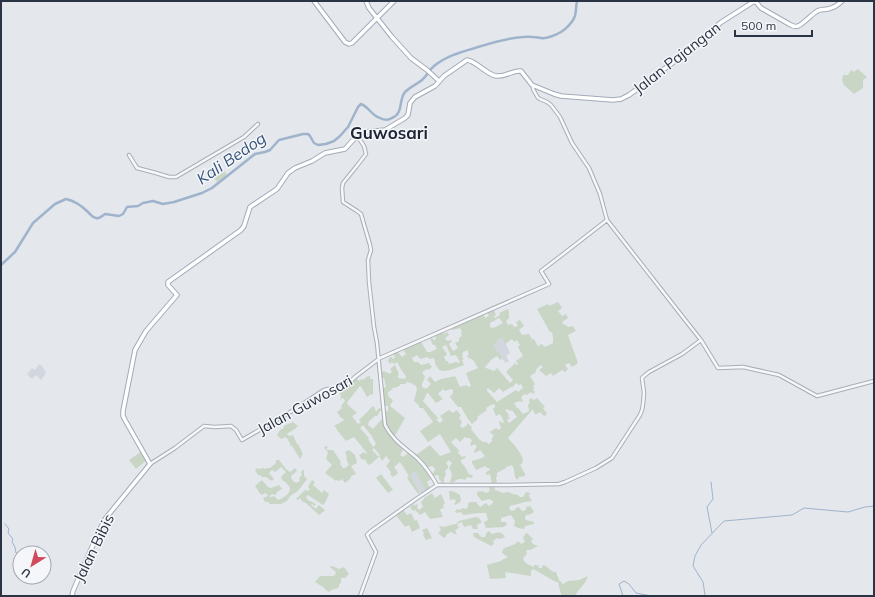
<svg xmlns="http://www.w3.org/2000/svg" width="875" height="597" viewBox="0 0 875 597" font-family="Mulish,sans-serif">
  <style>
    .built { fill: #d2d6de }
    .green { fill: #c9d6c5; fill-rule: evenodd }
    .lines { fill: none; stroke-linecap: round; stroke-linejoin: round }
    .stream { stroke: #9fb4cc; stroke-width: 1 }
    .river { stroke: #9fb4cc; stroke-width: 2.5 }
    .minor-casing { stroke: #a9aeb7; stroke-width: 4.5 }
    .major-casing { stroke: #a3abb8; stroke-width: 5.5 }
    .minor { stroke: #f7f8fa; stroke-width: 2.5 }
    .major { stroke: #fff; stroke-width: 3.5 }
    .labels { text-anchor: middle; stroke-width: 3; stroke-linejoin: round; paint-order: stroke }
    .street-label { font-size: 15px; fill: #2b3445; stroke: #f4f6f9 }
    .water-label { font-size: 16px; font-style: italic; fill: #34527a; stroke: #f4f6f9 }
    .quarter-label { font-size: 17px; font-weight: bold; fill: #1d2536; stroke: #f4f6f9 }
  </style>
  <rect width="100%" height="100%" fill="#e4e7ec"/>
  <!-- built -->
  <path class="built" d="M 503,338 L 510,353 L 506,356 L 509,361 L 506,363 L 502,359 L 503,358 L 494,347 L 494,345 L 497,341 Z
    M 39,364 L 42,366 L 46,373 L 41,380 L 36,375 L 32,379 L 27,374 L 32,368 L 35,370 Z
    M 415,471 L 427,492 L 422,496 L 410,475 Z"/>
  <!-- green -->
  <path class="green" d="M 858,69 L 867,77 L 863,80 L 863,88 L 854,94 L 844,85 L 842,80 L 843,75 L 848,75 L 851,70 L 854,72 Z
    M 220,165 L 227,175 L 217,182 L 210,172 Z
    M 558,302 L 562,308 L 558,311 L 562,316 L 566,314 L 568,318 L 562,322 L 563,324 L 569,327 L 573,326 L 576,331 L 568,335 L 578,363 L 572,367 L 569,363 L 565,365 L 568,369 L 565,372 L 562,370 L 553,376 L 551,373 L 546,376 L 539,370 L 543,367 L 541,365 L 537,368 L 535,373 L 530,376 L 535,384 L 533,386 L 534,389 L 533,390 L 535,392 L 533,394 L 531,392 L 527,395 L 525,394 L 521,397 L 523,401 L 522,402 L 520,401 L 514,403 L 517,408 L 518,408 L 523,414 L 529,411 L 528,404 L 530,403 L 529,400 L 531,398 L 534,400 L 537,398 L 545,407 L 543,408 L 547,414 L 544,416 L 540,412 L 537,414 L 535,414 L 533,410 L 532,410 L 508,438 C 514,445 523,454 523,462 L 520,465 L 525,474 L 525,476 L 519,477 L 518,479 L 516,479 C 514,475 515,470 512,465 L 506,467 L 506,468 L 497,473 L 497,476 L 496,478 L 497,482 L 494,484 L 495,490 L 503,493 L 508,492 L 513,494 L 518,495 L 520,497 L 523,497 L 526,492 L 530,493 L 529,496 L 532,501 L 525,502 L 510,506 L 509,508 L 511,511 L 515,510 L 516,508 L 519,507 L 522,511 L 526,510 L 526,507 L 530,506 L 532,509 L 533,510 L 534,512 L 531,514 L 526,515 L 525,518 L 526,520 L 534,522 L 534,524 L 525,526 L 524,529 L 518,528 L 514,526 L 515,521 L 511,515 L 501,518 L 501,522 L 506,522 L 507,524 L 504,527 L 486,528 L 484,522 L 488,520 L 486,513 L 478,513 L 463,515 L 461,512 L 456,513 L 455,512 L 457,509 L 460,510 L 462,508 L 466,509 L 468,507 L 468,503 L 471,502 L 476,502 L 480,507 L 486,503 L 489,506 L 493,503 L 493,501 L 489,499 L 482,501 L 477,495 L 477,492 C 480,491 483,491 486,493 L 490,491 L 489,487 L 491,487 L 492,484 L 490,474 L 486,475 L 486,472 L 490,470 L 489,468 L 487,468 L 485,466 L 476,470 L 472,463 L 472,461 L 482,458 L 485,456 L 480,450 L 475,453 L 474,451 L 477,447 L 475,444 L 471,446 L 470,444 L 472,441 L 470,438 L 467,438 L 465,437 L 460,442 L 456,438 L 451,442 C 454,446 457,447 459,451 L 458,453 L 462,457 L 465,456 L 466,457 L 465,458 L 461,460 L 461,462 L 465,467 L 469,474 L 472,475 L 473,477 L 471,478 L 467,477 L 465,480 C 460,478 456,479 453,483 L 450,482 C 452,476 453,474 449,468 L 452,463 L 449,460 L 446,463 L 448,466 L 448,468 L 445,471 L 446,475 L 444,478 L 444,484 L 442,485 L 441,481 L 439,479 L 439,476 L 437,475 L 434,476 L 432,474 L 435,470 L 434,467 L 431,466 L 425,469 L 431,479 L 427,482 L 430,488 L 426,491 L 415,471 L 410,475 L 420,493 L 418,494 L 407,478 L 409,476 L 400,462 L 394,467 L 398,473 L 393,477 L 390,474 L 391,472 L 386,466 L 390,461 L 386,456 L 382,461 L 379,456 L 380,455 L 374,448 L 372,450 L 379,457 L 373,462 L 373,463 L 368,465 L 365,459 L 362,460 L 359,455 L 364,452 L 366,454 L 367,453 L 354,437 L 346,441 L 337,430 L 336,427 L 335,427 L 334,426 L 343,421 L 344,420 L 342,418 L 341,418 L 337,412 L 342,408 L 341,406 L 345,401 L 343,398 L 340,400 L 341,397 L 339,390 L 348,385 L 356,377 L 359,381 L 362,379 L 363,380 L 368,376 L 370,376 L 370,379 L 373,379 L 373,395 L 371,394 L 367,397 L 362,388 L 360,386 L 348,401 L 347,404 L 357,413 L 352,416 L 358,424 L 361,422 L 359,420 L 372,407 L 374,406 L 376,412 L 379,408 L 381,409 L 382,410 L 380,411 L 377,416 L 375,416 L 369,421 L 368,425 L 373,429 L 381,420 L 384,419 L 383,412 L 388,411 L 388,406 L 384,406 L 384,401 L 385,401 L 382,389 L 386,387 L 384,378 L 382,378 L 382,372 L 384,371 L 390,374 L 392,371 L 390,369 L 395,365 L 399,374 L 398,376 L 398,378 L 405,379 L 406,376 L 402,371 L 397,362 L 394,364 L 392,362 L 390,364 L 388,361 L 389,358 L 391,357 L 393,359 L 395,357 L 393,354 L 398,352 L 402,357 L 406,354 L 402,348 L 420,340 L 427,352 L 430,352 L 437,349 L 435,345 L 433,345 L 430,339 L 432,338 L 434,340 L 436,339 L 435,335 L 442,331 L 444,334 L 447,332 L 449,335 L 445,338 L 447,341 L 451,340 L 452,341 L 449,344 L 453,351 L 458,348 L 455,343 L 459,341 L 459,338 L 462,336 L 461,333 L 462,332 L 460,328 L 453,330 L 451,329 L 469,321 L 470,321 L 483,314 L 485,318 L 489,316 L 487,312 L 494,310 L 496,315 L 494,316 L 495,318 L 500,315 L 499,313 L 508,309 L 509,312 L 509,318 L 506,321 L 508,325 L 512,324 L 514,327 L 518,326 L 516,322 L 520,320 L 524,326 L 519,330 L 522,335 L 529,334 L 532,339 L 534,339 L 538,346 L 542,344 L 545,347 L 553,343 L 553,337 L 552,332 L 550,332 L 537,309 L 548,304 L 549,306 ZM 499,318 L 503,323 L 496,327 L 491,328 L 490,326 L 490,323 ZM 502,338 L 505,344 L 512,339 L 514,342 L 517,340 L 520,345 L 518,347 L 523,356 L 516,361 L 518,364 L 517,365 L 515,363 L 506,372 L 513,380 L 510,383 L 497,368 L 494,371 L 486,368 L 485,367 L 492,359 L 497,356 L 500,360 L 503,358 L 494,347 L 494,345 L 497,341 ZM 446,345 L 451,356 L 456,355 L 460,362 L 458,363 L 456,362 L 449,364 L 448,361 L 446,361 L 444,357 L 447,354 L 442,347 ZM 467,350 L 469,354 L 467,356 L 468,358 C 474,359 475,363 478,368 L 466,373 L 471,386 L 468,387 L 467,385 L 460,387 L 455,376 C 448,378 441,378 435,382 L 430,376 L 427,380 L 431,384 L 426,389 L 422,387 L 422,384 L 425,377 L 422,372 L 427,369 L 428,370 L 432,367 L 429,363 L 421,365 L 418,362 L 414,362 L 412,358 L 417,355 L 420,359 L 427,357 L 430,359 L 434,358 C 435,361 435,365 437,367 C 441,376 457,367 464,365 L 462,360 L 464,359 L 462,357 L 463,355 L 462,353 ZM 406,382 L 411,383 L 416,386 L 417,389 L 414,401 L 419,405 L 419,407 L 420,408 L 423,408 L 433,422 L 420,431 L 428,442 L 440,434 L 451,452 L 440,456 L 430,445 L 413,457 L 408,453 L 403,457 L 400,455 L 403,450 L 393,439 L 405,418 L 390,406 L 393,400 C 390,398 387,396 388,392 L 390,391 L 393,388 L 398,387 L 398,386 L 400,386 L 400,384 L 406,384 ZM 516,383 L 519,385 L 521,384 L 523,388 L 518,392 L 516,390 L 508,395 L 497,402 L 487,391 L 487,389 L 488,388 L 494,393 L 499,388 L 503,392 L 511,387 L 512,387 L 514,386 L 514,385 ZM 443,389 L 445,391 L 451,389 L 453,390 L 453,393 L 450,397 L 458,407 L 461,407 L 468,419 L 472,424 L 478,419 L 477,417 L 487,410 L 486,408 L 493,404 L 495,405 L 495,407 L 493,409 L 496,416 L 500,414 L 502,417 L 504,422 L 502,423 L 500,421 L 499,422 L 501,428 L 499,430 L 496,428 L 490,432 L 494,436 L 492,438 L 492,441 L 489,444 L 486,442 L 483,442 L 479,439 L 471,429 L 472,427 L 467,423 L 467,425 L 463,428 L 460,426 L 462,422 L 459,417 L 461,416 L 457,410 L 453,413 L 449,410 L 440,416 L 443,420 L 440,423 L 436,420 L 438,418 L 423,401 L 427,393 L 428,393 L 436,403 L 443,399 L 438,394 ZM 507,409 L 510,411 L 512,410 L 517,417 L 509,423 L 507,420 L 510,418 L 508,416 L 509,415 L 505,410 ZM 363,425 L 371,435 L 376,444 L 373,447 L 368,439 L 369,438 L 360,428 Z
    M 293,422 L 298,426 C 295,430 290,431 287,434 L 289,436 L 293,435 L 297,444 L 298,444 L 303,454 L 301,456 L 301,458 L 300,459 L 292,446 L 290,445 L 290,443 L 286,437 L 281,439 L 277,435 L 281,429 L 283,429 L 284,426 Z
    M 326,446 L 328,447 L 326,449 L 328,450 L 333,450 L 341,462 L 340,464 L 343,468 L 345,468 L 349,465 L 346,458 L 347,457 L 345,452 L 349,450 L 355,455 L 357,463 L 351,466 L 356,474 L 351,476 L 351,478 L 345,483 L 342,479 L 339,481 L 337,480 L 336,481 L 325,473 L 332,465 L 326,459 L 328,452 L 324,448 Z
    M 142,451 L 147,460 L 136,469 L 129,460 Z
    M 276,460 L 279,460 L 286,469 L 290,472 L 295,468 L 297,471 L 291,476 L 292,480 L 296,483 L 300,481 L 299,478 L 302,475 L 301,472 L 304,469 L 304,476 L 307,479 L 298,491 L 290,496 L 287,501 L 281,504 L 270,504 L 268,502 L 265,502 L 263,498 L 268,496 L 266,493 L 261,495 L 255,486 L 262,480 L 268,487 L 271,488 L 279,485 L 282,489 L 277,492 L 277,493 L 275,495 L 273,494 L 269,496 L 271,497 L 274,496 L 278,500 C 284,498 293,492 289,486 C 287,484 286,482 284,481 L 283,481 L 281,477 L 286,472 L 281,467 L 275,472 L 272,470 L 269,473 L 274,479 L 272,481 L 266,477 L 262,477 L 260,475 L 258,475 L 255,470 L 257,468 L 259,469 L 263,468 L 265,469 L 267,468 L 270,468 L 276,463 Z
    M 381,474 L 393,490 L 388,493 L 376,478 Z
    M 312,480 L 315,482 L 313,485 L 322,493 L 324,490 L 329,494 L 325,503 L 323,505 L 308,495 L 306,497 L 308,500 L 316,504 L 314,506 L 312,504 L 311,505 L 316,509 L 319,505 L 325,510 L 323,512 L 319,515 L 306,503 L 303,502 L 300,498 L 298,500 L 296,499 L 305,490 L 308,491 L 310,489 L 308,487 Z
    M 449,491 C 453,491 457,493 460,495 L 460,496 L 461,500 L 459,503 L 455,505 L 454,503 L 456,502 L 455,499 L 450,500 Z
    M 432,493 L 435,498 L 441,494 L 445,503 L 443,505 L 444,508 L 442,508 L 440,510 L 443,517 L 430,519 L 425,512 L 420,515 L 415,510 L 413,511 L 410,507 L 414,504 L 415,506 L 417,504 L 418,505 L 417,507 L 419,510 L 423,507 L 421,502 L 424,499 L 424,498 Z
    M 402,508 L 407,515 L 411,513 L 415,521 L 417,520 L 420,528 L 412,532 L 409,525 L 405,527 L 396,515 Z
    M 476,517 L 479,518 L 482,522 L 477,525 L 478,529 L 473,529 L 471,525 L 464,527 L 462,522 L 457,524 L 459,528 L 455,530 L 457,535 L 451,532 L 447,534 L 445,538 L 444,538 L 438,533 L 441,530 L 439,526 L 444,527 L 451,525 L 456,524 L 459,521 Z
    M 427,528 L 432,538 L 426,540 L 423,535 L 424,533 L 422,530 Z
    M 489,531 L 492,534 C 499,532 501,531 505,537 L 500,539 L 497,538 L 493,541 L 494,544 L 491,546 L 474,537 L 473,533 L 478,533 L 481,537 L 485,537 L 487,532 Z
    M 526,533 L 527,533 L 533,539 L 531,541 L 533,544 L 538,546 L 530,550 L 527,550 L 526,551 L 527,554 L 523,558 C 524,563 529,565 534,567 L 534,565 L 538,565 L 539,568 L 542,568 L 542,566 L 544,565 C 549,567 550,572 556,572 L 559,580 L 563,584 L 568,581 L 579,580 L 588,576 C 586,584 578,589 575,596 L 562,596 C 560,591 559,587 558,582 L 556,582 L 533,569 L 531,571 L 531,576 L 505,572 L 506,578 L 490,579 L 487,565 L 501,561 L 502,560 L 508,557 L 502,553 L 503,549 C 508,546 514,546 518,541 L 521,544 L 525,542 L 523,538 Z
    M 332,566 L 339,569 L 344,567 L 349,574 L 345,578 L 341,578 L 341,582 L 339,585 L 339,587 C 336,590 332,588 329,592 L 327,591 L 323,587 L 315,582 L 320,576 L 333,576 L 335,575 L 336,572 L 330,567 Z"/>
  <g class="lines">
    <!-- stream -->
    <path class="stream" d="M 711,482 L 713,499 L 707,507 L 712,533
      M 5,524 L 9,529 L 8,533 L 13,539 L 12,542 L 15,547 L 16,553 L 20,554
      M 27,553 L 32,551 L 38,546
      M 623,596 L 619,584 L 624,581 L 629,584 L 636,593 L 651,596
      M 705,596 L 705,595 L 703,582 L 693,566 L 695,556 L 701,545 L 724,521 L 792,515 L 804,508 L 848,512 L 865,507 L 874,506"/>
    <!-- river -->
    <path class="river" d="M 1,265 L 15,252 L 33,223 L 55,204 L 66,199 C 75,201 82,206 88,212 C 91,215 92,217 96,218 C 100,219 102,216 105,214 L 119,216 L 123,214 L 127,207 L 138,206 L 143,203 L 153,201 L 163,204 L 174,202 L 202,193 L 212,188 L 255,154 L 265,152 L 270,150 L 279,140 L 303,134 L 308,134 L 310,136 L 314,143 L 318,145 L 326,144 L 334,141 L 340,136 L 348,127 L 358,107 L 361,104 C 369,107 372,116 380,118 C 384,120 389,120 392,118 C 404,113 398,101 405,92 C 410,87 417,84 422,80 C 427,76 429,70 434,66 C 446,56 461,52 475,48 C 491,43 506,38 523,37 C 530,36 534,37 541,38 C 546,39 556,35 561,32 C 566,29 573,22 575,16 C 576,12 576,6 577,1"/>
    <defs>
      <path id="minor" d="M 533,86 L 533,89 L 538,98 L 540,99 L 547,102 L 551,105 L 560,117 L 572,143 L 589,168 L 600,194 L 607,220 L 682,316 L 701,340 L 718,368 L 743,367 L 779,375 L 817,396 L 874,381
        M 358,137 L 364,146 L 366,154 L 356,167 L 343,183 L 342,188 L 343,202 L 357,211 L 361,214 L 370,245 L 371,250 L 368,260 L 369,282 L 374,327 L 377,343 L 385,425 C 393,441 406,448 418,459 C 426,467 432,476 437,485
        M 129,155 L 137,168 L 156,173 L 169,177 L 176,177 L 244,137 L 258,124
        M 150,464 L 175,448 L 204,426 L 215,427 L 231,426 L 236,430 L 242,440 L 292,411 L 324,390 L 328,389 L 340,388 L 348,384 L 355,377 L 380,358 L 549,284 L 541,271 L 562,255 L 607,220
        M 360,596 L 376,552 L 367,535 L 371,531 L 416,499 L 437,485 L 509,485 L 559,484 L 565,482 L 596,468 L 612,458 L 640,415 L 642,410 L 643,404 L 644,393 L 642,378 L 644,376 L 649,372 L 682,354 L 701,340"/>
      <path id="major" d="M 314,1 L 345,42 L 349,44 L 352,43 L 394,1
        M 366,1 L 369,8 L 392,37 L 411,58 L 427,70 L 439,81
        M 72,596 L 73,591 L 99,531 L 105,519 L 150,464 L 125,420 L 123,416 L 123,411 L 135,350 L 146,331 L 177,295 L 168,285 L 168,282 L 241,230 L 244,226 L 250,207 L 277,189 L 288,173 L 295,168 L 312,161 L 325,153 L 345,149 L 354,139 L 365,132 L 385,130 L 405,118 L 408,115 L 410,103 L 415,97 L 435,86 L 444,76 L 467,60 C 476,61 486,74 496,76 C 507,77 512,70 521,71 L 532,85 L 554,94 L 561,96 L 613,100 L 621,99 L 629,95 L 702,41 L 720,23 L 753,2 L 756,2 L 761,8 L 789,24 C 792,26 795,27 798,26 C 802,25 811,15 816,12 C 819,9 824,10 828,9 C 833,8 838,5 842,1"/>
    </defs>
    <!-- minor casing -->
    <use href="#minor" class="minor-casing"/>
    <!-- major casing -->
    <use href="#major" class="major-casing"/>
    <!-- minor -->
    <use href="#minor" class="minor"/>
    <!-- major -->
    <use href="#major" class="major"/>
  </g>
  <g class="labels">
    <!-- street labels -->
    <g class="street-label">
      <text transform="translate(677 58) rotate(-38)" y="5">Jalan Pajangan</text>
      <text transform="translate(305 405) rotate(-29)" y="5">Jalan Guwosari</text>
      <text transform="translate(94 548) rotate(-64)" y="5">Jalan Bibis</text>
    </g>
    <!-- water labels -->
    <g class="water-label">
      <text transform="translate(231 158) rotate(-34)" y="6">Kali Bedog</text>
    </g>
    <!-- quarter labels -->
    <g class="quarter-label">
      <text x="389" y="139">Guwosari</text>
    </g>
  </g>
  <!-- border -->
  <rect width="875" height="597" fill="none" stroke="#2b3445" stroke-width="4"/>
  <!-- north arrow -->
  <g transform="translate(32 565) rotate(217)"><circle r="19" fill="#f4f6f9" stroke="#a4a8b1"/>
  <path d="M0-3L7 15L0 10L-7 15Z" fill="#d1495b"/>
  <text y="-6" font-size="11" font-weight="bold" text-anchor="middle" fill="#2b3445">U</text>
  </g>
  <!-- scale -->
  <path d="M735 30v6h77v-6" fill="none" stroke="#2b3445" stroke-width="2"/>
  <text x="741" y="30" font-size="12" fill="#2b3445" stroke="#f4f6f9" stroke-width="3" paint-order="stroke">500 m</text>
</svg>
